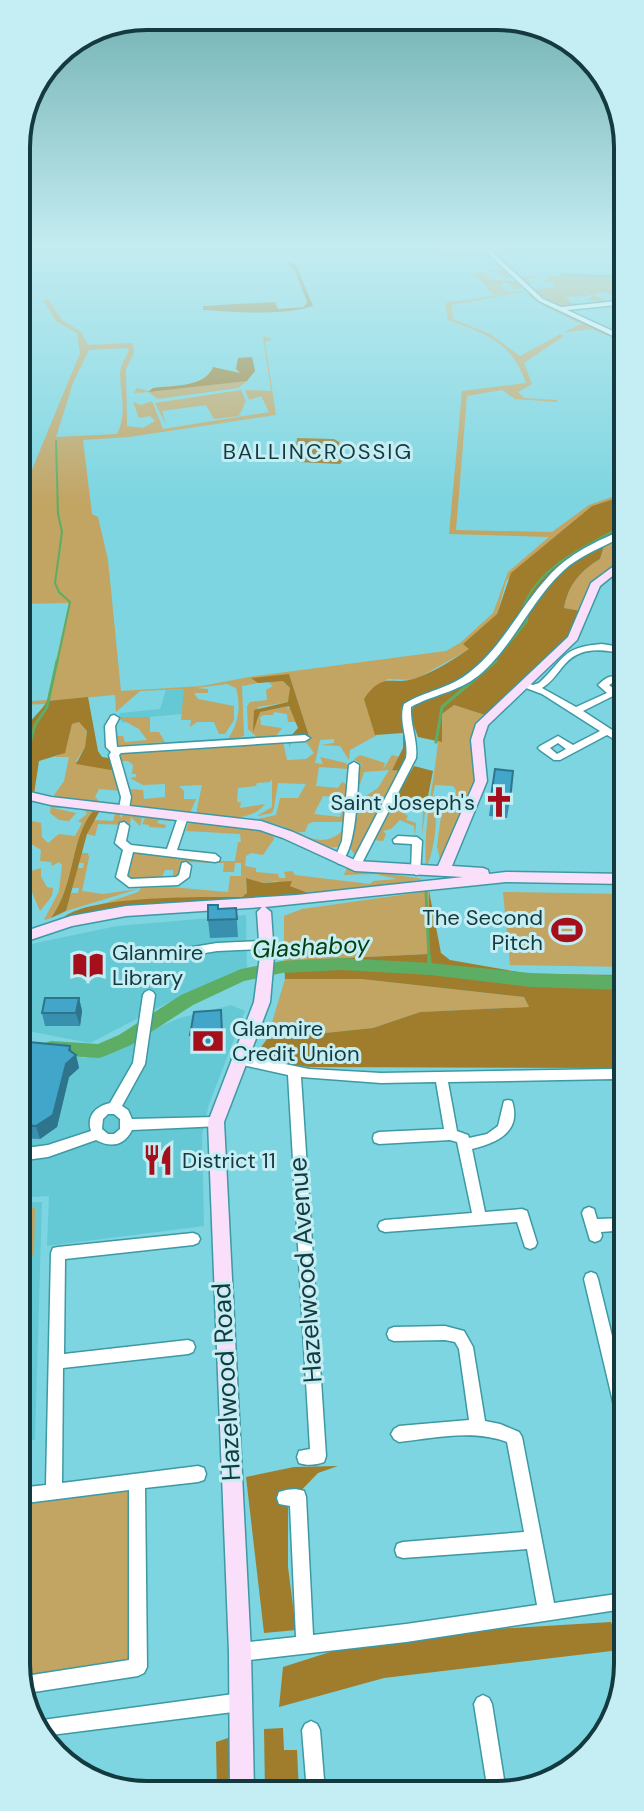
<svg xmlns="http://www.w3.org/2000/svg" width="644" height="1811" viewBox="0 0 644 1811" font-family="'DM Sans',sans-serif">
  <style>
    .built { fill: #65c9d5 }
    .green { fill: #c2a463; fill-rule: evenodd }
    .forest { fill: #9f7d2c }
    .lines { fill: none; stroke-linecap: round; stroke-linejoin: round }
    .stream-far2 { stroke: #5ead64; stroke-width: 2 }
    .stream-far1 { stroke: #5ead64; stroke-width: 3 }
    .stream { stroke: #5ead64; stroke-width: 4 }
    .river { fill: #5ead64; fill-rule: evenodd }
    .street-casing { stroke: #3d99a4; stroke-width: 3 }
    .secondary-casing { stroke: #3d99a4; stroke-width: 3 }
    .street { fill: #fff; fill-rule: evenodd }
    .secondary { fill: #fadffb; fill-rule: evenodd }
    .wall { fill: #388fae }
    .shaded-wall { fill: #2e748d }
    .building { fill: #41a6ca; stroke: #2e748d; stroke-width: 2 }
    .labels { text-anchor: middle; stroke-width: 6; stroke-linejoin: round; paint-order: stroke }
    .far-quarter-label { font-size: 22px; letter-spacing: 2px; fill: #143a3f; stroke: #c4eef3 }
    .poi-label { font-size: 22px; fill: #143a3f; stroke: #c4eef3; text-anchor: start }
    .water-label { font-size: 24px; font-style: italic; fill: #044010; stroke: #c4eef3 }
    .near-street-label { font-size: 26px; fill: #143a3f; stroke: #c4eef3 }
    .rim { fill: none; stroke: #143a3f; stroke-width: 4 }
  </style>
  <rect width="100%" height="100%" fill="#7cd5e0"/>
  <!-- built -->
  <path class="built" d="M 185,689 L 182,714 L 137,718 L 123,723 L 119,718 L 120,713 L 160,709 L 166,690 Z
    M 246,915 L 247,971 L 179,997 L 90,1043 L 18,1029 L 18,1015 L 29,992 L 31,944 L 117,926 Z
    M 231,1005 L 245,1011 L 209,1104 L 202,1135 L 204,1226 L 47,1246 L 49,1196 L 18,1198 L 18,1049 L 85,1058 L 180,1018 Z
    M 42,1202 L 35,1440 L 18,1442 L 18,1203 Z"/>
  <!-- green -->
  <path class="green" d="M 442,248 L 482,248 L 488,255 L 493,256 L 513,278 L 505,278 L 495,271 L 484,274 L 491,280 L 516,281 L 523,288 L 514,289 L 508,283 L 500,284 L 507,292 C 523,290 528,291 541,301 L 626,341 L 626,343 L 591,329 L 562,333 L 581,324 L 540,304 L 524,292 L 452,305 L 453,319 L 490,334 L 520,356 L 560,334 L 564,336 L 524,363 L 532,384 L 518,392 L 524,398 L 557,400 L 557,402 L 515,399 L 502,390 L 467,396 L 456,530 L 552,532 L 589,505 L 626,492 L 626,495 L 592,506 L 506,581 L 497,614 L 464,644 L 470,649 L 414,680 L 387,679 L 377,735 L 350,750 L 349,760 L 340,746 L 321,745 L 334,743 L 334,739 L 320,740 L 315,763 L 323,764 L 320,757 L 346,763 L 349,769 L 319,767 L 316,786 L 338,788 L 342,782 L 348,785 L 347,798 L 323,796 L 314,814 L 340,817 L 347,802 L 345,822 L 313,822 L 308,824 L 305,832 L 298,832 C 315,842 330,844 344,829 L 341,846 C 324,852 301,837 285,830 L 285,827 L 258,819 L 276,815 L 280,798 L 298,798 L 306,784 L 278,783 L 274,808 L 272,813 L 257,816 L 272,807 L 272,779 L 270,782 L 257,783 L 256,786 L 238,788 L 237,802 L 241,802 L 240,808 L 265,804 C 249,824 219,817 196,814 L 202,785 L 179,786 L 184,791 L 184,799 L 196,799 L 190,813 L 132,806 L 132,795 L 125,781 L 130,789 L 143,790 L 144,799 L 165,797 L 165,784 L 143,785 L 130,778 L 136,777 L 136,774 L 132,774 L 133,765 L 128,761 L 120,761 L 121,751 L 283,742 L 287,760 L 306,759 L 314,753 L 306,742 L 291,743 L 289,748 L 289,740 L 310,739 L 289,674 L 258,682 L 264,682 L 242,686 L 244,736 L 230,740 L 229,737 C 239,722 241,706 236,688 L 227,684 L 196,688 L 208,689 L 208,693 L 194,693 L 198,699 L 234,706 L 234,720 L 225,734 L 219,734 L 214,722 L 197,722 L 190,727 L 191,720 L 181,720 L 184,689 L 140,691 L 116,712 L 115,695 L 47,701 L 46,704 L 17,705 L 17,702 L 47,700 L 69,603 L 17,604 L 17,506 L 80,353 L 77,333 L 56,321 L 43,300 L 49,300 L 62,320 L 81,332 L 88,345 L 133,343 L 134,353 L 126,369 L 127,426 L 143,428 L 155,421 L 150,416 L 139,418 L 133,402 L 141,405 L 152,401 L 163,429 L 269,412 L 261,396 L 249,400 L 245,390 L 271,391 L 263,336 L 272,339 L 265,342 L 276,415 L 129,437 L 83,440 L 92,514 L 98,517 L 108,560 L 121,691 L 202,686 L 249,677 L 446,651 L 460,643 L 493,613 L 508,572 L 549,537 L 449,534 L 462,391 L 526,383 C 511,341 486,334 448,320 L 445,303 L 513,293 L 493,295 L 474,274 L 502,268 L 491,256 L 443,258 ZM 126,348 L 129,350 C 126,358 120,365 120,375 C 121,396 127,414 117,434 L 56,437 L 73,383 L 89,350 Z
    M 487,248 L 506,250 L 494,252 L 521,276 L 626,276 L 626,291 L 613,291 L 626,301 L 613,301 L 611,299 L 616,297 L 605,292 L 592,294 L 610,303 L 589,300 L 588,298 L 593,297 L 583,290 L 589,296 L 565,297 L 572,303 L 595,304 L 559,307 L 527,287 L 536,289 L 556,287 L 553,283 L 556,282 L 545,283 L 544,281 L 548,279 L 547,276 L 527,278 L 531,283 L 524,284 Z
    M 247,381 L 238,388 L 158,399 L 148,392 L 134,393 L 137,388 L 149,391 Z
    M 241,390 L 246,401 L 239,416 L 214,419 L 206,405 L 162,411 L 166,425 L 155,403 Z
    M 626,533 L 626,558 L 598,578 L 581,611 L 564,608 C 568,585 580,571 600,559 L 604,546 Z
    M 267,681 L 283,681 L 290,688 L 289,702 L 258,707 L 257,726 L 259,712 L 290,706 L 286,709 L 290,708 L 296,722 L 288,722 L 287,714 L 274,712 L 273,715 L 264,715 L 260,717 L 261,725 L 282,728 L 275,737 L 258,738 L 248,729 L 247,706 L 250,702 L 267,700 L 266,690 L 273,686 Z
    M 454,705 L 485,715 L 478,775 L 440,860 L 437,846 L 442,809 L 454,809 L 456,790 L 453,786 L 435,785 L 430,809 L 435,810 C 438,822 433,856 426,867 C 423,824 434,784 438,742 L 441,742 L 442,714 Z
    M 122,717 L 150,717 L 150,732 L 159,732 L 165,742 L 114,746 L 114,722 L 116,736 L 123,736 L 125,742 L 147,740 L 139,729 L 119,718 Z
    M 79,722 L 87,731 L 85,747 L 76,761 L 117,771 L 122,791 L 99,789 L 95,797 L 101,803 L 120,806 L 52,798 L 64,781 L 69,757 L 55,757 L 65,752 L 72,724 Z
    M 360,755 L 385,763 L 383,769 L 392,755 L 400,757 L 392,769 L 401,771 L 356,857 L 350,848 L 355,803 L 378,788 L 389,770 L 364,772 L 360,784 L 356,785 L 357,770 L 362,765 L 354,759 Z
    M 396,797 L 426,804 L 422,836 L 423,812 L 420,807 L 404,802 L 398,809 L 408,816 L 406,820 L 416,823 L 415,836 L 414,826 L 400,820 L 391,829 L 383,831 L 386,834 L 383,841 L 374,840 Z
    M 51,806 L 87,808 L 93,811 C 70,838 76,883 51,918 L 44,920 L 59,891 L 62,865 L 59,862 L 52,866 L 51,862 L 40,861 L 41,850 L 33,845 L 17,846 L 32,821 L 41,823 L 42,837 L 48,843 L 59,834 L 75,836 L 82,823 L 78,821 L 87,814 L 84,808 L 53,808 L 76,813 L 69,821 L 59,820 L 50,813 Z
    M 115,813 L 119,813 L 121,818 L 124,814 L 168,819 L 173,821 L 159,820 L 157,823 L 166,825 L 165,828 L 149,827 L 149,825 L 142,824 L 145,818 L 142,818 L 140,826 L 131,817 L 130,825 L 98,824 L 95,836 L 87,834 L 89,827 L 92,827 L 90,824 L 93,820 L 113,821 Z
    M 193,823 L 247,828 L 273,835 L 274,839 L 263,855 L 251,853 L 246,856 L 245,866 L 256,868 L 256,872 L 278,874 L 279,878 L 286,878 L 284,872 L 292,871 L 295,875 L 370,884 L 373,881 L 397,879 L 375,874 L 344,875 L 347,868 L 424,879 L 376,887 L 308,893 L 276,881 L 263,883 L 246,878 L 247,893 L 242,897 L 144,900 L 91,908 L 138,892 L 141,888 L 170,887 L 228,892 L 230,876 L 241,876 L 241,863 L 235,863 L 234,872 L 223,872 L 224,863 L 182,862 L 180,876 L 173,877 L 173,870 L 165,870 L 161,879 L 127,878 L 131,854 L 138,852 L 210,861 L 235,861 L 238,842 L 241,842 L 240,834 L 186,831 L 188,824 Z
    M 81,853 L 88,853 L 89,858 L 82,891 L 103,894 L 138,889 L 66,911 L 71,893 L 78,893 L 79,888 L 72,888 L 77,868 L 83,868 L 84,863 L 79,863 Z
    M 41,868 L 41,877 L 47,887 L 53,888 L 52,896 L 40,911 L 31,890 L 31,871 Z
    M 429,891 L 428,954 L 284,961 L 284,916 L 302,909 Z
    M 503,892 L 627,894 L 627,967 L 510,965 Z
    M 285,979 L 361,979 L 524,997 L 529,1007 L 420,1012 L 373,1028 L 267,1039 Z
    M 35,1208 L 34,1255 L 18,1257 L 18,1209 Z
    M 132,1487 L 131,1662 L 19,1678 L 25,1500 Z"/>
  <!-- forest -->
  <path class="forest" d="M 287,262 L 296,265 L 313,306 C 282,316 236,312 203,310 L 203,306 L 275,302 L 278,309 L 304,307 L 307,302 L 295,271 Z
    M 252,357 L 255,371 L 247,381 L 148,392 L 153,388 C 172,385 205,388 213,367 L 240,373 L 236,369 L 238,358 Z
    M 297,438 L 334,439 L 339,442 L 344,459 L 340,464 L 298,462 L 295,454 Z
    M 626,495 L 626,529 C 597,547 568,559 543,584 C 518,609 505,644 479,667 C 455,688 421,689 402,707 C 397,732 418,735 401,771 L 392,770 L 403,748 L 403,733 L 375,735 L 364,699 C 384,669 393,688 419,677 C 437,670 453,660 469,649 L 463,644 L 497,614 L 511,573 L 592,506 Z
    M 604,546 L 600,559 C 580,571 568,585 564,608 L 581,611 L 574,632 L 485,715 L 454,705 L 442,714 L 442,742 L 418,737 L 410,715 L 414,705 L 451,692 L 477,676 L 565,568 Z
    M 289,674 L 309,736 L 290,737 L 298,728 L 289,706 L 260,712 L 253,732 L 254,710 L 288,702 L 290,688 L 283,681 L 258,683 L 251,678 Z
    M 88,697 L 98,751 L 102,757 L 114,759 L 117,771 L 76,764 L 85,747 L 87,731 L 79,722 L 72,724 L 65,753 L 39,761 L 34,794 L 17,789 L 17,774 L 20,773 C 21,757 19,736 30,722 C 36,714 43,709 47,701 Z
    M 414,766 L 433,771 L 427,801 L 396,797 Z
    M 93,811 L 99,812 L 87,834 L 66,911 L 51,918 C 76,883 70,838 93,811 Z
    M 246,878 L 263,883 L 292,881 L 290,886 L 308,893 L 376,887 L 354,891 L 102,911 L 63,918 C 88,895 205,897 242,897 L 247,893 Z
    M 429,891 L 441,953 L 450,960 L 530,974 L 627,975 L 627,1068 L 309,1067 L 253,1058 L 267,1039 L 373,1028 L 420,1012 L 529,1007 L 524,997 L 361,979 L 285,979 L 284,961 L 428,954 Z
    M 338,1466 L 318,1473 L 288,1504 L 288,1567 L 296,1630 L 264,1633 L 246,1477 L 294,1467 Z
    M 611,1622 L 620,1650 L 384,1678 L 279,1707 L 283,1667 L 380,1636 Z
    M 283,1728 L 284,1750 L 297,1750 L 299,1792 L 265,1792 L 264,1729 Z
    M 231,1737 L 232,1792 L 217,1792 L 216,1742 Z"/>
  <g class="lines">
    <!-- stream-far2 -->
    <path class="stream-far2" d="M 562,275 L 626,276
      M 56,441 L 58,514 L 62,532 L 55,583 L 59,592 L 70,602 L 57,663
      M 523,608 C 538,565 589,545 626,524
      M 493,663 L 527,621 L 527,614"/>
    <!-- stream-far1 -->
    <path class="stream-far1" d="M 436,742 L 442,707 L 496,661
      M 27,792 L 29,783 L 22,771 L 35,725 L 47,707 L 57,661
      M 17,803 L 22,799
      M 426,892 L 429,958
      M 25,958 L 25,949"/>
    <!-- stream -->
    <path class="stream" d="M 429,956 L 430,969
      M 18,1003 L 24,990 L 25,956"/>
    <!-- river -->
    <path class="river" d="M 342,958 L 430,963 L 530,973 L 627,976 L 627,990 L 530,987 L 430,975 L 342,970 L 282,973 L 244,981 L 193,1005 L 131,1045 L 105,1056 L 99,1058 L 51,1055 L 45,1053 L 42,1048 L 45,1043 L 51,1041 L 98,1044 L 119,1035 L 181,995 L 241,969 L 282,961 Z"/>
    <defs>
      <path id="street" d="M 482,248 L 488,248 L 543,299 L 561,307 L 626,300 L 626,304 L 567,310 L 626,337 L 626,342 L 539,301 Z
        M 626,529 L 626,534 C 605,547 581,554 563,571 C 530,602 513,647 478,676 C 458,692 432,695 411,707 C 410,725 418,740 416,758 L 359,869 L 351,869 L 350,866 L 406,758 C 409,739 398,722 404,704 C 425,691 451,688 470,672 C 503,646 520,607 548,577 C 568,554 598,540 626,529 Z
        M 602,644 L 626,648 L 626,654 C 604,650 582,645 565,664 C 557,673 552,682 542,688 L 576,707 L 607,693 L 598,685 C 609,674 613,675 626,680 L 626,686 L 614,682 L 609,685 L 615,690 L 626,688 L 626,694 L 615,695 L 583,711 L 626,739 L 626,746 L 607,735 L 560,760 L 554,760 L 540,750 L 538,748 L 540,746 L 558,736 L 573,745 L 600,731 L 542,694 L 518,685 L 523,682 L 533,685 L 539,683 C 565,659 561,647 602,644 ZM 558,743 L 566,749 L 557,754 L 550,748 Z
        M 114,715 L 119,718 L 115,726 L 117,747 L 305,735 L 310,738 L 305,741 L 121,753 L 119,755 L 131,797 L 129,809 L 124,812 L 119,809 L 121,797 L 109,755 L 111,752 L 106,747 L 105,726 L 111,716 Z
        M 354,762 L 359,765 C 357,788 358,851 339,864 L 334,860 L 342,841 L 349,765 Z
        M 183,813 L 188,817 L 177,850 L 215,854 L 220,858 L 219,861 L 215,862 L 133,852 L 127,876 L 131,879 L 176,877 L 179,875 L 182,863 L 186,862 L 191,866 L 189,877 L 178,885 L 129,887 L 116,877 L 123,850 L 115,843 L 120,823 L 124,822 L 129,826 L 126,841 L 131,845 L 167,849 L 178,817 Z
        M 398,836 L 417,837 L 422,841 L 420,874 L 416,875 L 411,871 L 412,844 L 394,843 L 393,840 Z
        M 262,941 L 266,942 L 268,945 L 266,948 L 262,949 L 217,951 L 181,957 L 177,956 L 175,953 L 177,950 L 181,949 L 217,943 Z
        M 149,990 L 153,992 L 155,995 L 145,1064 L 122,1106 L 128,1110 L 132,1119 L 216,1117 L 221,1118 L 222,1122 L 221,1126 L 132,1130 C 124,1146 111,1148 96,1140 L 48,1157 L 18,1161 L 18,1149 L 48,1145 L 91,1131 C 86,1116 96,1106 110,1103 L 133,1063 L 143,995 L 145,992 ZM 108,1114 L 114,1114 L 120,1119 L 120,1129 L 114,1134 L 108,1134 L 102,1129 L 103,1119 Z
        M 238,1054 L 309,1069 L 381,1073 L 614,1069 L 627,1073 L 627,1083 L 614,1079 L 448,1082 L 457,1131 L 468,1135 L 469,1138 L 487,1134 L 498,1126 L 504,1101 L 508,1100 L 512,1101 C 522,1132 497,1143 472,1149 L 485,1212 L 522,1209 L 527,1211 L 537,1243 L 535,1247 L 530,1249 L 525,1247 L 517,1222 L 385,1232 L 380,1230 L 378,1226 L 380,1222 L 385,1220 L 472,1213 L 457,1142 L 450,1140 L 379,1144 L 374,1142 L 373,1138 L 374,1134 L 379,1132 L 444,1129 L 436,1082 L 381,1083 L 301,1077 L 326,1456 L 324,1462 C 316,1465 307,1466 299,1463 L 297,1457 L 299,1451 L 310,1449 L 288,1075 L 234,1063 L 232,1059 L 234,1055 Z
        M 623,1105 L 627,1106 L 627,1124 L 622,1123 L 617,1110 L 619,1106 Z
        M 589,1207 L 594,1209 L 597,1219 L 627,1218 L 627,1230 L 601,1232 L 602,1236 L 600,1240 L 595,1242 L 590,1240 L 582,1213 L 584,1209 Z
        M 193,1233 L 198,1235 L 200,1239 L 198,1243 L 193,1245 L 65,1259 L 64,1354 L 188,1340 L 193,1342 L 195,1347 L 193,1352 L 188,1354 L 63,1368 L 62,1483 L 198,1466 L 204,1468 L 206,1474 L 204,1480 L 198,1482 L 145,1488 L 147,1667 L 144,1673 L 138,1676 L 21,1694 L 19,1690 L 19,1677 L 129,1660 L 129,1490 L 18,1504 L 18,1488 L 46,1485 L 51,1253 L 53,1248 L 58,1247 Z
        M 591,1272 L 596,1274 L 598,1279 L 627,1397 L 627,1435 L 622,1432 L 619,1427 L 584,1279 L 586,1274 Z
        M 445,1326 L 464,1331 L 473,1347 L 485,1421 L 500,1424 L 519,1432 L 522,1437 L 554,1603 L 617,1594 L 628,1597 L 628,1614 L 617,1610 L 406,1642 L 240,1661 L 234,1658 L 231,1652 L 234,1646 L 240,1643 L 296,1637 L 290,1506 L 279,1504 L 277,1498 L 279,1492 C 287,1489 296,1488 304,1491 L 306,1497 L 313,1635 L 406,1624 L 537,1605 L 527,1549 L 403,1558 L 397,1556 L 395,1550 L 397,1544 L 403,1542 L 524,1532 L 507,1442 C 473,1429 434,1438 399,1442 L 394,1439 L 391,1434 L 394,1429 L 399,1426 L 469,1420 L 459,1349 L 455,1342 L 445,1340 L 394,1341 L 389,1339 L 387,1334 L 389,1329 L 394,1327 Z
        M 241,1693 L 247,1696 L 250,1702 L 247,1708 L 241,1711 L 43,1736 L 35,1721 Z
        M 483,1695 L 489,1698 L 492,1704 L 506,1792 L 488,1792 L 474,1704 L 477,1698 Z
        M 311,1721 L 317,1724 L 320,1730 L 325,1792 L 307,1792 L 302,1730 L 305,1724 Z"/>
      <path id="secondary" d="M 626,557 L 626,565 L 600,586 L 577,640 L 488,725 L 483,740 L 487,781 L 452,866 L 483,868 L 488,870 L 489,874 L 506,872 L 627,874 L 627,884 L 506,882 L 265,907 L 271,912 L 274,956 L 270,1002 L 224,1122 L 251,1652 L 254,1792 L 230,1792 L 229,1652 L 208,1122 L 254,1002 L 260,956 L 257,912 L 262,907 L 126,916 L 72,926 L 18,944 L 17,934 L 71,916 L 126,906 L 297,895 L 463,877 L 355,871 L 283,838 L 260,830 L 51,805 L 17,797 L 17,789 L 51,797 L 261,821 L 293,832 L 357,861 L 438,866 L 475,781 L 471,740 L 476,724 L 568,637 L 591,583 Z"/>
    </defs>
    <!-- street casing -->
    <use href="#street" class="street-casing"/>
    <!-- secondary casing -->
    <use href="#secondary" class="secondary-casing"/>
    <!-- street -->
    <use href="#street" class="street"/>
    <!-- secondary -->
    <use href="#secondary" class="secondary"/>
  </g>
  <!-- wall -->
  <path class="wall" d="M 495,769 L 510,800 L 507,818 L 489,816 Z
    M 236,908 L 238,937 L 210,938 L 208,920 L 218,909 Z
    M 79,998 L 82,1011 L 80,1026 L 45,1026 L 42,1013 Z
    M 222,1023 L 223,1046 L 192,1048 L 190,1035 Z
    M 18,1041 L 70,1046 L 72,1052 L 76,1055 L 79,1068 L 69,1077 L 57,1127 L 40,1139 L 18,1138 Z"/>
  <!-- shaded-wall -->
  <path class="shaded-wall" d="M 79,998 L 82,1011 L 80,1026 L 76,1013 Z
    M 70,1046 L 73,1057 L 76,1055 L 79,1068 L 69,1077 L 57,1127 L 40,1139 L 36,1126 Z"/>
  <!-- building -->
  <path class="building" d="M 495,769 L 513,771 L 510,800 L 491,797 Z
    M 208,905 L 218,905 L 218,909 L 236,908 L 237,919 L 208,920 Z
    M 45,998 L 79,998 L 76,1013 L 42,1013 Z
    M 221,1010 L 222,1033 L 190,1035 L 194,1012 Z
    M 18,1041 L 70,1046 L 69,1050 L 76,1055 L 66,1064 L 53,1115 L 36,1126 L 18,1125 Z"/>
  <!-- sky -->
  <linearGradient id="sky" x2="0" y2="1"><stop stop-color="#71b1b3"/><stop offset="0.49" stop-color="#c4ecf1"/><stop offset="1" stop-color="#c4ecf1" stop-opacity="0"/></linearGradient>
  <rect width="644" height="502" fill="url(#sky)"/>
  <!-- icons -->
  <defs>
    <symbol id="church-bare" viewBox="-9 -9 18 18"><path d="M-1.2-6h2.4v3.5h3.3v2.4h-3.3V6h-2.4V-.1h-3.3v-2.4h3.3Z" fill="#a50e1b" stroke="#c4eef3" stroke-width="2.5" paint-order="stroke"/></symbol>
    <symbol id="stadium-bare" viewBox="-9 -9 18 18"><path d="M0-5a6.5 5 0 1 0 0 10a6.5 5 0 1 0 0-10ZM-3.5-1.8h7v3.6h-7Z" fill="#a50e1b" stroke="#c4eef3" stroke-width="2.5" paint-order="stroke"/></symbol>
    <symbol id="library-bare" viewBox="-9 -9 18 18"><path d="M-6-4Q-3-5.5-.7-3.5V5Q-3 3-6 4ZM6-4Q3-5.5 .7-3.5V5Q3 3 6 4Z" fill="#a50e1b" stroke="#c4eef3" stroke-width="2.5" paint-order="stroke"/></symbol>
    <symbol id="bank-bare" viewBox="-9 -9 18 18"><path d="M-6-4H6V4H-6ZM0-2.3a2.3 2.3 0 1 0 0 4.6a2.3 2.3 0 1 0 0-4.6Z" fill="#a50e1b" stroke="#c4eef3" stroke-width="2.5" paint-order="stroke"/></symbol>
    <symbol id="restaurant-bare" viewBox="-9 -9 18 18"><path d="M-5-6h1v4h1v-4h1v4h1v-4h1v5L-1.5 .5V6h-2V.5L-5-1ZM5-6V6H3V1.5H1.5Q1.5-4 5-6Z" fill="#a50e1b" stroke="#c4eef3" stroke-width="2.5" paint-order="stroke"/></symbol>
  </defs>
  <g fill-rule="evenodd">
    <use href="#church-bare" x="477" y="780" width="44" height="44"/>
    <use href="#stadium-bare" x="545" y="908" width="44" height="44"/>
    <use href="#library-bare" x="66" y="943" width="44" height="44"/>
    <use href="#bank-bare" x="186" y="1019" width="44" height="44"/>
    <use href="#restaurant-bare" x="136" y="1138" width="44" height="44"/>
  </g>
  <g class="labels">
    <!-- far-quarter labels -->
    <g class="far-quarter-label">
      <text x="318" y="459">BALLINCROSSIG</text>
    </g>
    <!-- poi labels -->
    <g class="poi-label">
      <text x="475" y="810" text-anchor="end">Saint Joseph's</text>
      <text x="543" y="925" text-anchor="end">The Second<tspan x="543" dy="25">Pitch</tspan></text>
      <text x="112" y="960">Glanmire<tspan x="112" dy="25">Library</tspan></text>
      <text x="232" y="1036">Glanmire<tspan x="232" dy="25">Credit Union</tspan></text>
      <text x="182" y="1168">District 11</text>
    </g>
    <!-- water labels -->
    <g class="water-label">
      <text transform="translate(311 947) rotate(-3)" y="8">Glashaboy</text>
    </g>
    <!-- near-street labels -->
    <g class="near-street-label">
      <text transform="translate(305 1270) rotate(-94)" y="9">Hazelwood Avenue</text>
      <text transform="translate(226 1382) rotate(-93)" y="9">Hazelwood Road</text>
    </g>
  </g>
  <!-- crop -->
  <path d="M0 0H644V1811H0ZM147 30H497A117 117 0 0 1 614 147V1664A117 117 0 0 1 497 1781H147A117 117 0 0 1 30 1664V147A117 117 0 0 1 147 30Z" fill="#c4eef3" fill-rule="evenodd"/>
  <path class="rim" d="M147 30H497A117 117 0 0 1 614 147V1664A117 117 0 0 1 497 1781H147A117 117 0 0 1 30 1664V147A117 117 0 0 1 147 30Z"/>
</svg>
